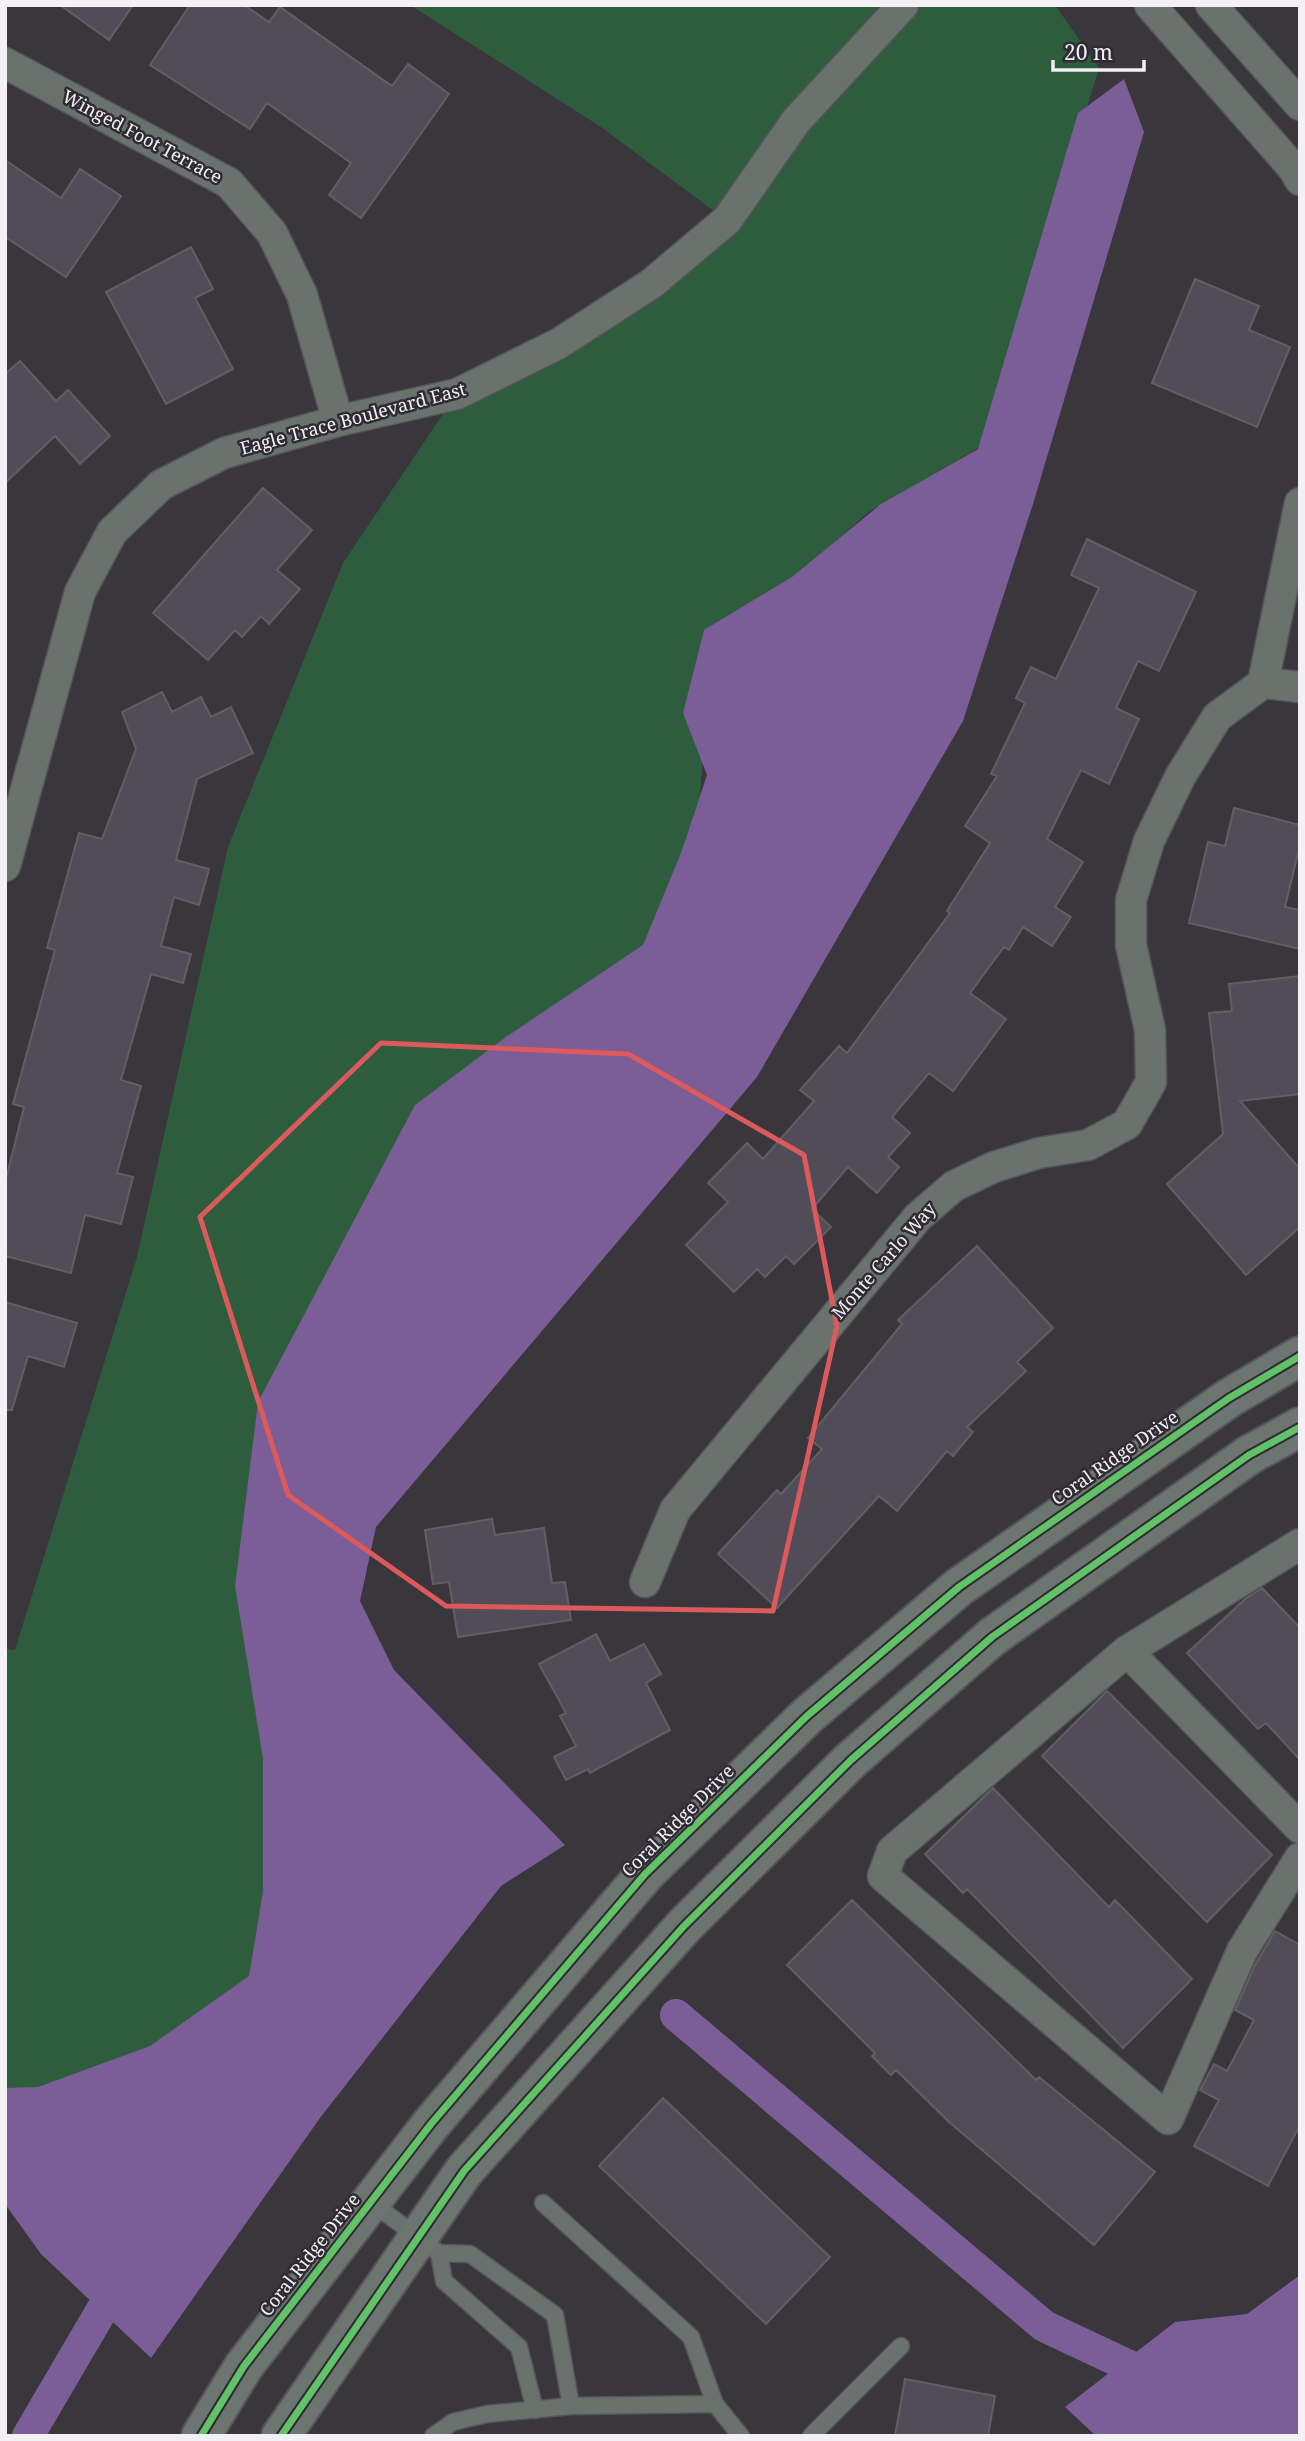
<svg xmlns="http://www.w3.org/2000/svg" width="1305" height="2441" viewBox="0 0 1305 2441" font-family="'Noto Serif',serif">
  <style>
    .green { fill: #2e5d3e }
    .water { fill: #7b5d97 }
    .lines { fill: none; stroke-linecap: round; stroke-linejoin: round }
    .canal { stroke: #7b5d97; stroke-width: 32 }
    .building { fill: #524c58; stroke: #615f63; stroke-width: 2 }
    .lane-casing { stroke: #575559; stroke-width: 19 }
    .street-casing { stroke: #575559; stroke-width: 33 }
    .secondary-casing { stroke: #575559; stroke-width: 42 }
    .lane { stroke: #6a726d; stroke-width: 16 }
    .street { stroke: #6a726d; stroke-width: 30 }
    .secondary { stroke: #6c7570; stroke-width: 38 }
    .cycleway-casing { stroke: #2f2b33; stroke-width: 11 }
    .cycleway { stroke: #61c268; stroke-width: 7 }
    .marked { fill: none; stroke: #dd5a5c; stroke-width: 5; stroke-linejoin: round }
    .labels { text-anchor: middle; stroke-width: 5; stroke-linejoin: round; paint-order: stroke }
    .street-label { font-size: 18px; fill: #f3f0f6; stroke: #2f2b33 }
  </style>
  <rect width="100%" height="100%" fill="#39373c"/>
  <!-- green -->
  <path class="green" d="M 410,5 L 1055,5 L 1099,68 L 983,445 L 867,513 L 785,588 L 712,633 L 685,997 L 260,1617 L 347,2029 L 5,2134 L 5,1649 L 15,1650 L 137,1257 L 228,847 L 343,563 L 447,408 L 726,220 L 601,127 Z"/>
  <!-- water -->
  <path class="water" d="M 1124,79 L 1144,132 L 1033,504 L 963,721 L 757,1077 L 376,1527 L 360,1601 L 394,1670 L 565,1845 L 501,1886 L 320,2118 L 151,2358 L 41,2254 L 5,2204 L 5,2088 L 38,2087 L 150,2046 L 249,1976 L 263,1891 L 263,1759 L 235,1586 L 258,1402 L 415,1105 L 506,1037 L 643,945 L 681,853 L 707,775 L 683,713 L 704,630 L 792,577 L 881,504 L 978,449 L 1078,113 Z
    M 1300,2275 L 1300,2436 L 1096,2436 L 1065,2407 L 1175,2322 L 1247,2314 Z"/>
  <g class="lines">
    <!-- canal -->
    <path class="canal" d="M 676,2015 L 1044,2326 L 1161,2381
      M 28,2436 L 123,2274"/>
  </g>
  <!-- building -->
  <path class="building" d="M 60,5 L 133,5 L 109,40 Z
    M 190,5 L 244,5 L 269,22 L 280,7 L 392,86 L 408,64 L 449,94 L 361,218 L 329,195 L 351,163 L 267,103 L 250,129 L 150,65 Z
    M 5,160 L 61,198 L 80,169 L 121,196 L 66,277 L 5,237 Z
    M 191,247 L 213,289 L 195,298 L 233,369 L 166,404 L 106,292 Z
    M 1195,279 L 1259,306 L 1249,330 L 1290,347 L 1257,427 L 1152,383 Z
    M 20,361 L 56,401 L 68,390 L 110,436 L 80,464 L 55,436 L 5,483 L 5,374 Z
    M 263,488 L 312,530 L 277,570 L 300,589 L 269,624 L 261,616 L 242,637 L 235,630 L 208,660 L 153,613 Z
    M 1087,539 L 1196,592 L 1159,671 L 1138,661 L 1116,708 L 1139,719 L 1109,784 L 1081,770 L 1047,839 L 1083,862 L 1055,907 L 1071,917 L 1052,946 L 1023,927 L 1009,950 L 1004,947 L 970,993 L 1006,1019 L 953,1091 L 929,1073 L 892,1117 L 910,1133 L 888,1157 L 899,1167 L 877,1193 L 848,1167 L 812,1209 L 831,1227 L 794,1264 L 786,1256 L 765,1277 L 757,1269 L 734,1292 L 686,1245 L 728,1202 L 708,1183 L 747,1143 L 763,1159 L 814,1101 L 800,1090 L 839,1046 L 847,1053 L 950,913 L 947,911 L 990,843 L 965,826 L 997,776 L 991,774 L 1025,703 L 1016,698 L 1031,667 L 1056,679 L 1099,588 L 1071,575 Z
    M 162,692 L 172,712 L 201,697 L 211,717 L 231,707 L 253,753 L 197,779 L 176,860 L 209,869 L 199,905 L 174,897 L 161,946 L 191,954 L 183,983 L 151,974 L 121,1080 L 141,1086 L 117,1173 L 133,1177 L 121,1224 L 85,1215 L 71,1273 L 5,1256 L 5,1183 L 24,1107 L 13,1104 L 55,950 L 47,948 L 79,833 L 102,839 L 136,749 L 122,712 Z
    M 1234,808 L 1300,825 L 1300,845 L 1285,907 L 1300,910 L 1300,949 L 1189,923 L 1208,842 L 1225,846 Z
    M 1300,976 L 1300,1094 L 1240,1101 L 1300,1169 L 1300,1227 L 1246,1275 L 1167,1184 L 1223,1134 L 1209,1013 L 1232,1011 L 1229,984 Z
    M 977,1246 L 1053,1328 L 1017,1362 L 1026,1371 L 967,1427 L 973,1432 L 953,1456 L 947,1451 L 897,1511 L 879,1496 L 777,1608 L 718,1554 L 777,1490 L 781,1494 L 822,1449 L 808,1438 L 902,1324 L 898,1320 Z
    M 5,1302 L 77,1323 L 64,1367 L 28,1356 L 12,1410 L 5,1410 Z
    M 492,1519 L 495,1535 L 544,1528 L 552,1583 L 565,1582 L 571,1620 L 458,1637 L 449,1582 L 433,1584 L 425,1530 Z
    M 1262,1588 L 1300,1628 L 1300,1760 L 1266,1723 L 1258,1729 L 1187,1653 L 1245,1599 Z
    M 596,1634 L 610,1661 L 644,1644 L 661,1674 L 646,1683 L 670,1730 L 590,1773 L 588,1769 L 566,1780 L 554,1757 L 576,1746 L 560,1716 L 566,1713 L 539,1664 Z
    M 1107,1691 L 1272,1855 L 1207,1922 L 1042,1756 Z
    M 993,1788 L 1109,1907 L 1115,1900 L 1192,1979 L 1123,2048 L 967,1889 L 963,1893 L 925,1854 Z
    M 852,1900 L 1036,2080 L 1039,2077 L 1155,2172 L 1094,2245 L 949,2122 L 896,2070 L 891,2075 L 872,2056 L 875,2053 L 787,1965 Z
    M 1275,1931 L 1300,1945 L 1300,2125 L 1268,2186 L 1194,2146 L 1219,2100 L 1200,2090 L 1214,2064 L 1227,2071 L 1254,2020 L 1235,2010 L 1254,1967 Z
    M 663,2098 L 830,2257 L 766,2324 L 599,2166 Z
    M 905,2379 L 995,2396 L 988,2436 L 895,2436 Z"/>
  <g class="lines">
    <defs>
      <path id="lane" d="M 371,2202 L 439,2253 L 470,2254 L 555,2315 L 571,2406
        M 543,2203 L 691,2337 L 715,2404
        M 439,2253 L 444,2281 L 519,2347 L 535,2410
        M 433,2436 L 453,2422 L 487,2414 L 571,2406 L 715,2404 L 741,2436
        M 811,2436 L 901,2346"/>
      <path id="street" d="M 1150,5 L 1293,168 L 1300,180
        M 1211,5 L 1300,105
        M 5,63 L 229,183 L 272,233 L 302,295 L 338,421
        M 1263,683 L 1300,503
        M 5,866 L 80,592 L 112,532 L 161,485 L 224,453 L 338,421 L 457,394 L 558,344 L 651,284 L 727,220 L 796,121 L 903,5
        M 1300,1544 L 1127,1651 L 892,1851 L 883,1876 L 1168,2119 L 1242,1951 L 1300,1858
        M 645,1582 L 675,1510 L 918,1217 L 954,1186 L 994,1167 L 1039,1153 L 1088,1145 L 1127,1124 L 1151,1082 L 1150,1030 L 1131,945 L 1131,900 L 1149,841 L 1180,777 L 1217,717 L 1263,683 L 1300,687
        M 1127,1651 L 1300,1828"/>
      <path id="secondary" d="M 201,2436 L 244,2366 L 431,2124 L 645,1874 L 807,1716 L 959,1587 L 1229,1398 L 1300,1356
        M 281,2436 L 464,2171 L 684,1926 L 851,1760 L 992,1637 L 1249,1455 L 1300,1427"/>
    </defs>
    <!-- lane casing -->
    <use href="#lane" class="lane-casing"/>
    <!-- street casing -->
    <use href="#street" class="street-casing"/>
    <!-- secondary casing -->
    <use href="#secondary" class="secondary-casing"/>
    <!-- lane -->
    <use href="#lane" class="lane"/>
    <!-- street -->
    <use href="#street" class="street"/>
    <!-- secondary -->
    <use href="#secondary" class="secondary"/>
    <defs>
      <path id="cycleway" d="M 201,2436 L 244,2366 L 431,2124 L 645,1874 L 807,1716 L 959,1587 L 1229,1398 L 1300,1356
        M 281,2436 L 464,2171 L 684,1926 L 851,1760 L 992,1637 L 1249,1455 L 1300,1427"/>
    </defs>
    <!-- cycleway casing -->
    <use href="#cycleway" class="cycleway-casing"/>
    <!-- cycleway -->
    <use href="#cycleway" class="cycleway"/>
  </g>
  <!-- marked area -->
  <path class="marked" d="M 381,1043 L 628,1054 L 804,1155 L 837,1326 L 773,1611 L 446,1606 L 288,1495 L 200,1217 Z"/>
  <g class="labels">
    <!-- street labels -->
    <g class="street-label">
      <text transform="translate(142 137) rotate(28)" y="6">Winged Foot Terrace</text>
      <text transform="translate(353 419) rotate(-15)" y="6">Eagle Trace Boulevard East</text>
      <text transform="translate(884 1261) rotate(-49)" y="6">Monte Carlo Way</text>
      <text transform="translate(1115 1458) rotate(-35)" y="6">Coral Ridge Drive</text>
      <text transform="translate(678 1821) rotate(-45)" y="6">Coral Ridge Drive</text>
      <text transform="translate(310 2255) rotate(-52)" y="6">Coral Ridge Drive</text>
    </g>
  </g>
  <!-- border -->
  <rect width="1305" height="2441" fill="none" stroke="#f3f0f6" stroke-width="14"/>
  <!-- scale -->
  <path d="M1053 60v10h91v-10" fill="none" stroke="#f3f0f6" stroke-width="3.5"/>
  <text x="1064" y="60" font-size="21" fill="#f3f0f6" stroke="#2f2b33" stroke-width="5" paint-order="stroke">20 m</text>
</svg>
